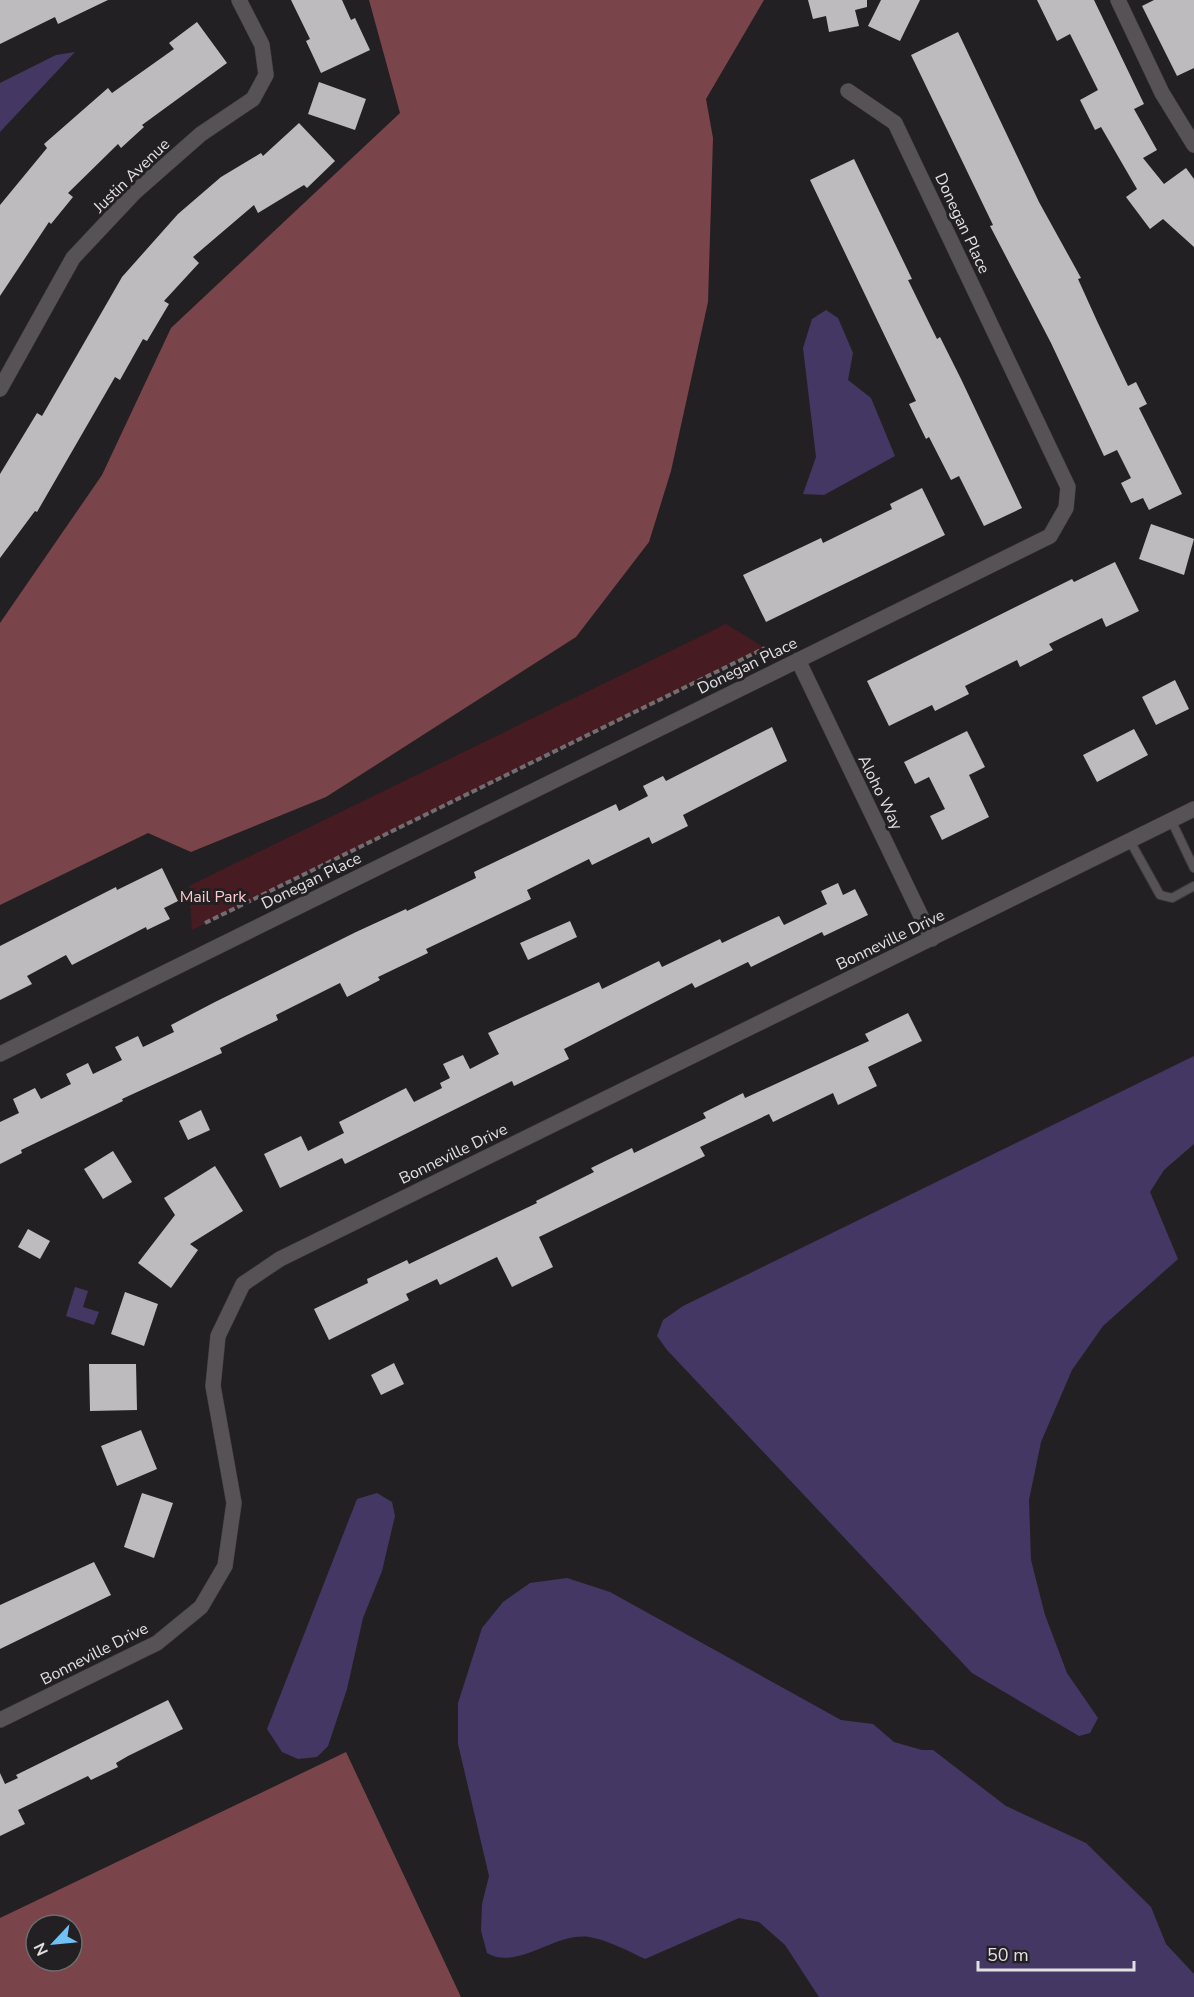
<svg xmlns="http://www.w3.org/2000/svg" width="1194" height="1997" viewBox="0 0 1194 1997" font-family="'Nunito Sans',sans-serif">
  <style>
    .green { fill: #471b22 }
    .forest { fill: #79444a; fill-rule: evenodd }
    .water { fill: #443763 }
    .building { fill: #bebbbf }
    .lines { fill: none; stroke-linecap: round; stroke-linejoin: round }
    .service-casing { stroke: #403d3f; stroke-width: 10 }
    .minor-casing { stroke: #403d3f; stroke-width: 16 }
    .tertiary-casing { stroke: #403d3f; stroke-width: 16 }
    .path { stroke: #716e71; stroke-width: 4; stroke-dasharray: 6 3; stroke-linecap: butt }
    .service { stroke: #565255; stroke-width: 8 }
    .minor { stroke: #565255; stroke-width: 15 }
    .tertiary { stroke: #565255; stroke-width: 15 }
    .labels { text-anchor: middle; stroke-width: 6; stroke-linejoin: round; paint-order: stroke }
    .street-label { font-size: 16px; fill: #e2dfe1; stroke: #232023 }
    .park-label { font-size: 16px; fill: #fdc7cb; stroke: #232023 }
  </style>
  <rect width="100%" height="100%" fill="#232023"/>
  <!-- green -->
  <path class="green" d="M 726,624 L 765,648 L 192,930 L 189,886 Z"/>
  <!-- forest -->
  <path class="forest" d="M 369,0 L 764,0 L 706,99 L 713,138 L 708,302 L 671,471 L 649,542 L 576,637 L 326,797 L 191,852 L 148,833 L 0,905 L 0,623 L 102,475 L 171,328 L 400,113 Z
    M 346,1752 L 461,1997 L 0,1997 L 0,1918 ZM 36,1925 L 72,1925 L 72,1961 L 36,1961 Z"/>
  <!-- water -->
  <path class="water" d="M 75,52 L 0,132 L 0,83 L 56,55 Z
    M 826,310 L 838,318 L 853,353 L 848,380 L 871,398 L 895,456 L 824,495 L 803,494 L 816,457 L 803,348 L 812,319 Z
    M 1194,1056 L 1194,1144 L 1164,1170 L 1150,1192 L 1178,1259 L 1103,1326 L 1072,1370 L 1041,1442 L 1029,1500 L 1031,1560 L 1045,1615 L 1067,1673 L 1098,1718 L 1090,1733 L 1079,1736 L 972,1673 L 667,1350 L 657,1336 L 663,1320 L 683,1306 Z
    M 75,1287 L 88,1291 L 83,1307 L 99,1312 L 94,1325 L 66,1316 Z
    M 377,1493 L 392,1502 L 395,1516 L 382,1571 L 363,1618 L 347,1689 L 328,1746 L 317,1757 L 298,1759 L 282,1752 L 267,1729 L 357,1499 Z
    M 567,1578 L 610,1592 L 841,1720 L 873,1724 L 894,1742 L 922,1750 L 933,1750 L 1006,1806 L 1086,1843 L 1151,1907 L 1166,1944 L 1194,1974 L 1194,1997 L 819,1997 L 785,1945 L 759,1922 L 739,1918 L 645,1959 C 628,1951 608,1940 589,1937 C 555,1932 518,1971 487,1953 L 481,1931 L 482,1904 L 489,1876 L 458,1744 L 458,1703 L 482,1628 L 503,1602 L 530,1583 Z"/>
  <!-- building -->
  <path class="building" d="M 0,0 L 108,0 L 58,24 L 55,17 L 0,44 Z
    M 291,0 L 342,0 L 351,20 L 355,18 L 370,50 L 321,73 L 306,41 L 310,39 Z
    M 808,0 L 867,0 L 867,7 L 855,10 L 859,26 L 829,32 L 826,16 L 813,19 Z
    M 881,0 L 920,0 L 900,41 L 868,26 Z
    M 1037,0 L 1094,0 L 1144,104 L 1134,109 L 1157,150 L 1143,158 L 1164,184 L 1186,168 L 1194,179 L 1194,247 L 1163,219 L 1150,229 L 1126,197 L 1137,189 L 1101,127 L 1095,130 L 1080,100 L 1098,90 L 1070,34 L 1057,41 Z
    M 1154,0 L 1194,0 L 1194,68 L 1177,76 L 1142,6 Z
    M 197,22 L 227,63 L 142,125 L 144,127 L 121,148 L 118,144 L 68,193 L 73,197 L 51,224 L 49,222 L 0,296 L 0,205 L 47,148 L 44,144 L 108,88 L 112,93 L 174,49 L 169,43 Z
    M 958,32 L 1039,202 L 1081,278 L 1078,279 L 1097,321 L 1128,386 L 1136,382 L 1147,404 L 1139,408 L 1182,494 L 1149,510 L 1143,498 L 1131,503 L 1121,483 L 1131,478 L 1117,450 L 1104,456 L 1051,343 L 990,226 L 993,225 L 911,55 Z
    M 319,82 L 366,99 L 355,130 L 308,114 Z
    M 299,123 L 335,161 L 307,188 L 304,185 L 258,213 L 254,205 L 193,257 L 199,263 L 164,301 L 169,304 L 147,341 L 143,339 L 120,380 L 115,377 L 37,512 L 35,511 L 0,558 L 0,474 L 37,413 L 42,416 L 122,277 L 178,214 L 221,177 L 261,153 L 263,156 Z
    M 854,159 L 912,279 L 908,280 L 937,339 L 940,337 L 961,379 L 1022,508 L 984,526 L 959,476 L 951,480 L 929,437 L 926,439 L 909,404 L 916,401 L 810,180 Z
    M 922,488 L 945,535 L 766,622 L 743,575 L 821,538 L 823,543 L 892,509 L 890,504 Z
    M 1151,524 L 1194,539 L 1184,575 L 1139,559 Z
    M 1115,562 L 1139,611 L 1106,627 L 1102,618 L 1049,644 L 1053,650 L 1020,667 L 1017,660 L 965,686 L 969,694 L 935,711 L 932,705 L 889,726 L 867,681 L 1072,579 L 1074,582 Z
    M 1175,680 L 1189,709 L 1156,725 L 1142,697 Z
    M 772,727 L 787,761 L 683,815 L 688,826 L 652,844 L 649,837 L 592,865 L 589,859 L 527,890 L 531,899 L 426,949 L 428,953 L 378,977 L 380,980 L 347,997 L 340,983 L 276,1015 L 278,1020 L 220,1048 L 222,1053 L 122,1099 L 123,1101 L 21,1150 L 22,1153 L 0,1164 L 0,1122 L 19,1113 L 13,1099 L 35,1088 L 41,1099 L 71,1084 L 66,1074 L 88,1063 L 93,1074 L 122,1060 L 115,1047 L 138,1036 L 143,1047 L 174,1032 L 171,1025 L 215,1002 L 356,932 L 406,909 L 407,911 L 476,878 L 474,872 L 616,804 L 619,811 L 648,796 L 643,786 L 663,776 L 666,781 Z
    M 1134,729 L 1148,755 L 1097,782 L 1083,755 Z
    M 967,731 L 985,767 L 969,775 L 989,817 L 942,840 L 930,816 L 945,809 L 929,777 L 915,784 L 904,762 Z
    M 162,868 L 178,901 L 164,908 L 170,919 L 147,930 L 146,927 L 72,965 L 66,955 L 27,976 L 32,984 L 0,1000 L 0,946 L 116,887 L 117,890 Z
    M 838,883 L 843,895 L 855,889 L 868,915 L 824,936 L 822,932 L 751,967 L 748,962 L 695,988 L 692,983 L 564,1049 L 569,1059 L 514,1086 L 512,1081 L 345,1164 L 342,1158 L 280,1188 L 264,1154 L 301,1136 L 308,1151 L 344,1133 L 339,1122 L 406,1088 L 414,1102 L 442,1088 L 440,1083 L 450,1078 L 443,1064 L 463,1055 L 470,1069 L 499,1054 L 488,1033 L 599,982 L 602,989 L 659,961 L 662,967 L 720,939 L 722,943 L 779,916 L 784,925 L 827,904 L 821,891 Z
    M 570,921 L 577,937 L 528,960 L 520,943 Z
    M 908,1013 L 922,1041 L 868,1067 L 877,1086 L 838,1105 L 833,1093 L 773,1122 L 769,1114 L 700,1147 L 705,1156 L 539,1237 L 553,1267 L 512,1287 L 497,1257 L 440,1285 L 437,1279 L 406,1294 L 409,1300 L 329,1340 L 314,1309 L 368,1283 L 367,1279 L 407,1260 L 409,1264 L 537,1203 L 536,1201 L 594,1172 L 591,1168 L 632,1148 L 634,1153 L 706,1118 L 703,1113 L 743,1093 L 745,1098 L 869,1041 L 865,1034 Z
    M 201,1110 L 210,1130 L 188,1140 L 179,1121 Z
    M 113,1151 L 132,1182 L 103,1199 L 84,1169 Z
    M 215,1166 L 243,1211 L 190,1244 L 198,1250 L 171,1288 L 138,1263 L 175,1215 L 164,1198 Z
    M 28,1229 L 50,1241 L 40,1259 L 18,1247 Z
    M 125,1292 L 158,1304 L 144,1346 L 111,1334 Z
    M 394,1363 L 404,1384 L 381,1395 L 371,1375 Z
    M 89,1364 L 136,1364 L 137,1410 L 90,1411 Z
    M 141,1430 L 157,1469 L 117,1486 L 101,1446 Z
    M 142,1493 L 173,1503 L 154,1558 L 124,1547 Z
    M 94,1562 L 111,1595 L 0,1649 L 0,1605 Z
    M 168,1700 L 183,1729 L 128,1756 L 116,1763 L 118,1767 L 91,1780 L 88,1776 L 18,1810 L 25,1824 L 0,1836 L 0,1773 L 5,1784 L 18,1778 L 16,1775 Z"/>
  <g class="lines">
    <defs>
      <path id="service" d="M 1171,820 L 1194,868
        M 1130,841 L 1160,895 L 1172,898 L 1194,886"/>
      <path id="minor" d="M 1118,0 L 1162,93 L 1194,145
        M 0,389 L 73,258 L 135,192 L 201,134 L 253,99 L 266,75 L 262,45 L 239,0
        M 798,660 L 932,939
        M 0,1054 L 1050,536 L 1066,508 L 1068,487 L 895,123 L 848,91"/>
      <path id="tertiary" d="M 0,1720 L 157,1643 L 201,1607 L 225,1566 L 234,1503 L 213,1386 L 218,1336 L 243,1284 L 280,1259 L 1194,809"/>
    </defs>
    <!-- service casing -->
    <use href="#service" class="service-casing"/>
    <!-- minor casing -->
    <use href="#minor" class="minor-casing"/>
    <!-- tertiary casing -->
    <use href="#tertiary" class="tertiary-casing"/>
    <!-- path -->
    <path class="path" d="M 205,923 L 765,648"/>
    <!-- service -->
    <use href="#service" class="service"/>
    <!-- minor -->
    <use href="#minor" class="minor"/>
    <!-- tertiary -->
    <use href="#tertiary" class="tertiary"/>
  </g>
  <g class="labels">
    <!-- street labels -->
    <g class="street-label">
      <text transform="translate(131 175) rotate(-44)" y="6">Justin Avenue</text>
      <text transform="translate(963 223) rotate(65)" y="6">Donegan Place</text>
      <text transform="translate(747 665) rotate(-26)" y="6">Donegan Place</text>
      <text transform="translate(881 792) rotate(64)" y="6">Aloho Way</text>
      <text transform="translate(311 880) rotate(-26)" y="6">Donegan Place</text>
      <text transform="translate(890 939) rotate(-26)" y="6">Bonneville Drive</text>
      <text transform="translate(453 1153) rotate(-26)" y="6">Bonneville Drive</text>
      <text transform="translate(94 1653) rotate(-27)" y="6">Bonneville Drive</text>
    </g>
    <!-- park labels -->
    <g class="park-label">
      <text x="213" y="902">Mail Park</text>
    </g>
  </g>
  <!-- north arrow -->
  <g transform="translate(54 1943) rotate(244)"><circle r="28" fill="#232023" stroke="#6f6c6f" stroke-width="1.5"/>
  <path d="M0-4.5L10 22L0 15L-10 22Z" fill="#71c1f4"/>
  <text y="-9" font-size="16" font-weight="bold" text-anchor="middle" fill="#e2dfe1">N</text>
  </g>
  <!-- scale -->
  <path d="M978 1961v9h156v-9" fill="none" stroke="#e2dfe1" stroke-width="3"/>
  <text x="987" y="1961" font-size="18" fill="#e2dfe1" stroke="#232023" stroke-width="4.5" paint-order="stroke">50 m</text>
</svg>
